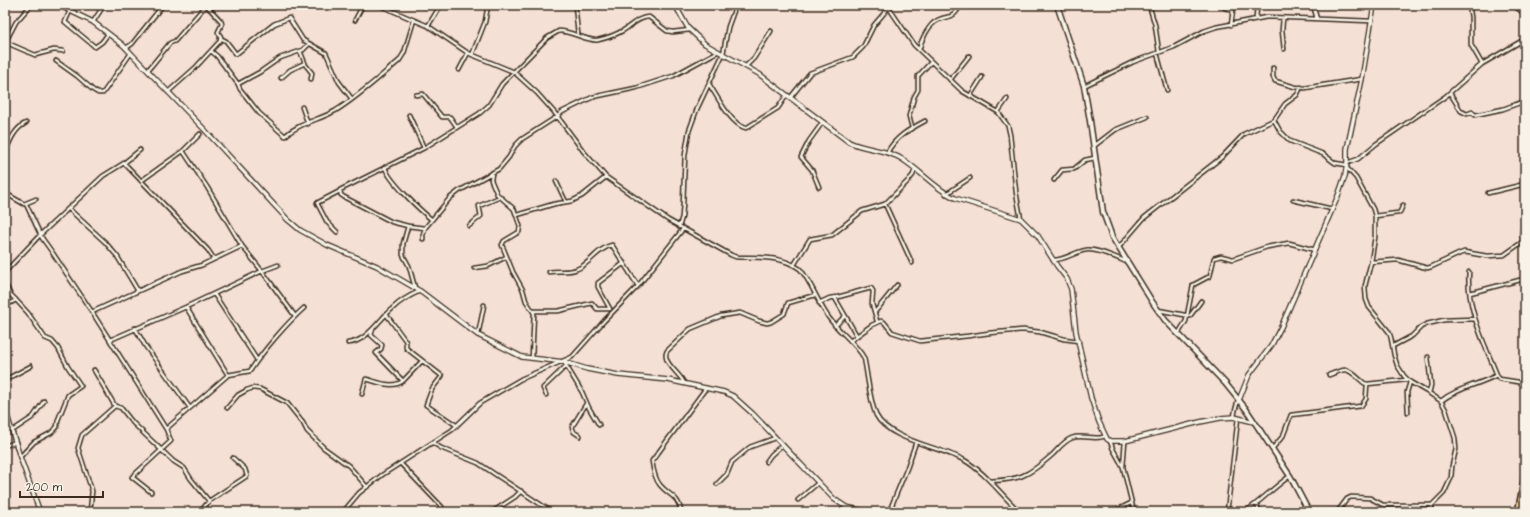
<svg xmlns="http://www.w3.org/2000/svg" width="1530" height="517" viewBox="0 0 1530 517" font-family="'Architects Daughter',sans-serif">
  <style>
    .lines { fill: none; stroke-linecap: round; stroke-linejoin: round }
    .minor-casing { stroke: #3b2a1e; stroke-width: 5.5 }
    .tertiary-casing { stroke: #3b2a1e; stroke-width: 6 }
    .secondary-casing { stroke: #3b2a1e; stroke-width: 7 }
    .primary-casing { stroke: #3b2a1e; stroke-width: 8 }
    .minor { stroke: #f7f3e8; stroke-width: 2.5 }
    .tertiary { stroke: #f7f3e8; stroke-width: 3.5 }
    .secondary { stroke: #f7f3e8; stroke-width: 4 }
    .primary { stroke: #ffdd96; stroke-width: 4.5 }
  </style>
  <rect width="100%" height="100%" fill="#f4e0d5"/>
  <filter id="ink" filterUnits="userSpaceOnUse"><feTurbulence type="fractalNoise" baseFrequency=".025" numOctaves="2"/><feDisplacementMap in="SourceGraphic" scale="8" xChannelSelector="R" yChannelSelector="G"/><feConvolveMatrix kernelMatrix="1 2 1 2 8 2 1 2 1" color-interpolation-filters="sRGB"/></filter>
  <g filter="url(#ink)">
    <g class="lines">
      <defs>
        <path id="minor" d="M 379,5 L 428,26 L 468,53 L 514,72 L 537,93 L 554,112 L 584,152 L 606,177 L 668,220 L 731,255 L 736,257 C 758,258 781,255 800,269 C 812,283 818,303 829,318 C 839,332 856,343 864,358 C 868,376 869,398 876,415 C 888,440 941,447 964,460 C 985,472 1002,496 1020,512
          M 575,5 L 578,34
          M 887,5 L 914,45 L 962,91 L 998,112 L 1008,126 L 1010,135 L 1016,192 L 1021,219
          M 1149,5 L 1155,25 L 1159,52
          M 1223,5 L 1225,8 L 1233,10 L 1231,25
          M 1313,5 L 1317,19
          M 1469,5 L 1471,17 L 1471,45 L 1482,64
          M 1513,5 L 1525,14
          M 70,11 L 65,22 L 94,46 L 95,47 L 102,42 L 108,34
          M 1283,18 L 1282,30 L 1284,49
          M 1256,19 L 1257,5
          M 355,20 L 363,5
          M 93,22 L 104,5
          M 428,26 L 437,11 L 442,5
          M 220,38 L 226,41 L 236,54 L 274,24 L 289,18 L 303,40 L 326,53 L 339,82 L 352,99
          M 5,42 L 35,55 L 54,50 L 63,51
          M 5,43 L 16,22 L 31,5
          M 126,48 L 132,44 L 163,5
          M 919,50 C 921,40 929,24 938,20 C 951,14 951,21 961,5
          M 211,51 L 217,56 L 238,84 L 260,72 L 280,58 L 303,50 L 309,44
          M 1157,53 L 1167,90
          M 472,55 L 485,22 L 488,5
          M 56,61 L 77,76 L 93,90 L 98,93 L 103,93 L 131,53
          M 304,63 L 312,73 L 311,79
          M 746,66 L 754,58 L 771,31
          M 1273,68 L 1273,77 L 1275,81 L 1295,87 L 1305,88 L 1362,79
          M 148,70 L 170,43 L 175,41 L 206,5
          M 459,70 L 468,53
          M 281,78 L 290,70 L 305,63 L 300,51
          M 950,80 L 969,56
          M 238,84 L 240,89 L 259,113 L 285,136 C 299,123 319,120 335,111 C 358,97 378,78 399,61 L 404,53 L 414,20
          M 709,84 C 717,96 731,125 746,128 L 778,108 L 786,96
          M 1084,86 L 1133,62 L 1174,47 L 1204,31 L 1216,27 L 1267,17 L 1371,21
          M 168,92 L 195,68 L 220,41 L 221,37 L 218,32 L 222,24 L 221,21 L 206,5
          M 1450,93 L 1461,111 L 1467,114 L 1472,112 L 1475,115 L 1503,109 L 1525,101
          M 416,95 L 423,94 L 442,117 L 450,117 L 457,127
          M 970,96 L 982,77
          M 790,98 L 810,73 L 853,57 L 863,47 L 874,25 L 891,5
          M 302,107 L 308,124
          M 998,112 L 1007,99
          M 409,115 L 424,148
          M 1274,120 L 1280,131 L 1290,141 L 1323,154 L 1335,163 L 1347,165
          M 912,128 L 909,116 L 914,97 L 918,90 L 918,76 L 931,62
          M 5,136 L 11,139
          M 1094,146 L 1115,130 L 1147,117
          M 183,151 L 207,187 L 242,246 L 262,271 L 295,316
          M 5,153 C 10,141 14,129 26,123
          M 887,153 C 895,137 910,129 925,121
          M 124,163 L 208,250 L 214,259
          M 1347,163 L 1358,159 L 1376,144 L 1446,96 L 1482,64 L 1525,39
          M 385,167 C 388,180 420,210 431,219
          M 1347,168 L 1356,178 L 1373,209 L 1375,216 L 1375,237 L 1371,262 L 1365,286 L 1366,299 L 1369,307 L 1389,332 L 1391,338 L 1394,355 L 1397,365 L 1404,376 L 1410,382 L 1429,393 L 1441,401 L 1446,410 L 1455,438 L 1456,449 L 1452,466 L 1451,478 L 1444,493 L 1432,505 L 1431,512
          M 492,173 L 491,180 L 497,194 L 514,209 L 520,226 L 519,232 L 504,241 L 502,245 L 513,272 L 523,290 L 526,301 L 534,313 L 532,358
          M 1054,180 L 1062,170 L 1074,169 L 1085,160 L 1095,158
          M 141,181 L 183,151 L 200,134
          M 556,181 L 566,202
          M 819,187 L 812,170 L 801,157 L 809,141 L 822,123
          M 5,193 L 24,204 L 36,199
          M 1488,193 L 1525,184
          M 946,194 L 970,178
          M 1293,200 L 1332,209
          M 26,204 L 42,238 L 52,252 L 92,312 L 166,429 L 171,441 L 132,477 L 151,492
          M 885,204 L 912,263
          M 69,209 L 105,242 L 117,256 L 138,291
          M 517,215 L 554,204 L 572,201 L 582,196 L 606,177
          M 1375,216 L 1398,213 L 1400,212 L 1403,205
          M 408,226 L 403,244 L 403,255 L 409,266 L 415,288
          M 469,226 L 481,216 L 479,206 L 500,197
          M 679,227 L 682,217 L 683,204 L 685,155 L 689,131 L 697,109 L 723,54 L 728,27 L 736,5
          M 425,228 L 408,226 L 392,222 L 344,197 L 341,195 L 340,190 L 424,148 L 480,113 L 489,105 L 502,84 L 547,38 L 559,31 C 572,31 588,42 598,40 C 607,38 617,34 624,30 C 632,25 639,17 649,17 L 667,31 L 673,32 L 690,30
          M 337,232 L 327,222 L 317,203 L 340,191
          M 423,239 L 423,235 L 425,228 L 450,198 L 459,191 L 499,169 L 509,157 L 515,146 L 522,139 L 558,116 L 562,112 L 593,97 L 636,88 L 673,76 L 717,52
          M 1523,241 L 1522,233 L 1524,217
          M 1119,247 L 1144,218 L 1222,157 L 1244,134 L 1274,120 L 1285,104 L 1297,95 L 1301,87
          M 1053,260 C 1066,260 1074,252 1086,250 C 1096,248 1117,258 1127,262
          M 1371,262 L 1398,260 L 1427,268 L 1431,267 L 1459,254 L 1464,252 L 1487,256 L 1504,255 L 1525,240
          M 794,265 L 810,239 L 832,235 L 862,211 L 885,204 L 908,181 L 913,175 L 915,169
          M 474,268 L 488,266 L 506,257
          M 5,272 L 40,235 L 103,176 L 124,163 L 140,150
          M 549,272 C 558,270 569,273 577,269 C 590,264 598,248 612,245 L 638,286
          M 1469,272 C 1466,308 1484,342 1497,375 L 1499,379 L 1525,383
          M 5,283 L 10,294 L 16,300
          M 1470,293 L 1520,280 L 1525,282
          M 214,294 L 257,360
          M 835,298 L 857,336
          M 819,303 L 830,298 L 838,297 L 871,288 L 873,291 L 872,304 L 877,321
          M 5,306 L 16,300 L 28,313 L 45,338 L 52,341 L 58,348 L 68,367 L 81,386 L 68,395 L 58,420 L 57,427 L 51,433 L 34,442 L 20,457
          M 186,307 L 228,375
          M 610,309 L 598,287 L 598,283 L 624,263
          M 1158,310 L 1190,316 L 1201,301
          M 533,311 L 558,311 L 592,303 L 597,309 L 610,309
          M 92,312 L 182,271 L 202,265 L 242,246
          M 875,312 L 897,285
          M 386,314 L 405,340 L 406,342 L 406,348 L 442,376 L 432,389 L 426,405 L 456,425
          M 835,326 L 845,316
          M 135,328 L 146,347 L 190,408
          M 1178,334 L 1186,321 L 1193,285 L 1210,276 L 1214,258 L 1221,256 L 1233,259 L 1267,247 L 1289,243 L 1315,250
          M 478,335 L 484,305
          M 110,340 L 186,307 L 262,271 L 278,265
          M 850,341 L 872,325 L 881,321 L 884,322 L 892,332 L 920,341 L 968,336 L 989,333 L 1023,330 L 1040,332 L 1064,339 L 1079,341
          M 348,343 C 367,342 379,319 393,308 C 400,301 411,295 420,291
          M 1393,346 L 1412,336 L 1421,327 L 1427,324 L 1444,320 L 1475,319
          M 1428,357 L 1431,385 L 1429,393
          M 564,362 L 582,392 L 589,408 L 599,425
          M 94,370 L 115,406 L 121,408 L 133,423 L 173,461 L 184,468 L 191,479 L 209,501
          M 1329,375 C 1350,366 1347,369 1364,383 L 1367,384 L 1406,380
          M 5,380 L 31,366
          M 403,381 L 422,361
          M 684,383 C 680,373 661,362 667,351 L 690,329 L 721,316 L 740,313 L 759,321 L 767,323 L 771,322 L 784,314 L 788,303 L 815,295
          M 362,394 L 366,379 C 378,382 392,389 403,381 L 376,353 L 381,349 L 382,345 L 371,335 L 373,329
          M 546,395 L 543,388 L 566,366
          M 1441,401 C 1457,388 1478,385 1497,375
          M 227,408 L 238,395 L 247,390 L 253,388 L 260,389 L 287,403 L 303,423 L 307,431 L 324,448 L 349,466 L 367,487
          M 1408,412 L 1407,392 L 1410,382
          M 1234,417 L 1235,411 L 1238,400
          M 166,429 L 228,375 L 250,371 C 263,351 286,324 304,308
          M 12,431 L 33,417 L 44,401
          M 580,436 L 574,432 L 572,427 L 586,404
          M 1110,441 L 1113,449 L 1123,467 L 1134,512
          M 433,443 L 441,448 L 478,463 L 552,512
          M 5,446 L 16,442
          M 1272,449 L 1283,436 L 1291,415 L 1361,406 L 1366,399 L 1367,384
          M 766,462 L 771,455 L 782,445
          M 401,464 L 442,507
          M 1123,467 L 1125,441
          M 990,481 C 1019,480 1028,476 1051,456 C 1058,450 1062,442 1072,438 C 1082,434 1097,441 1105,436
          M 717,484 L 727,474 L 732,462 L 750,447 L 775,438
          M 798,500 L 818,483
          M 1257,504 L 1259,512
          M 90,512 L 92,491 L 78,448 L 82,435 L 115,406
          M 200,512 L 209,501 L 247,476 L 245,469 L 233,458
          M 343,512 L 359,493 L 382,475 L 452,430 L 480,403 L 521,379 L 572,357 L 604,321 L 638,286 L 683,229
          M 492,512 L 515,497 L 521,491
          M 681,512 C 679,496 669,496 660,485 C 655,479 653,469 652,461 L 706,388
          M 844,512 L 846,507
          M 889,512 L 907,468 L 916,442
          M 1113,512 L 1131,503
          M 1227,512 L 1238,418
          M 1245,512 C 1261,501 1274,487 1290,476
          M 1334,512 L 1338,511 L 1347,499 L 1351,497 L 1370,498 L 1383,505 L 1432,505"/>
        <path id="tertiary" d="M 58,5 L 93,22 L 123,45 L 203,128 L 288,220 L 300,230 L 327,245 L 377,266 L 408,284 L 420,291 L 478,335 L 522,357 L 564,362 L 587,369 L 618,375 L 668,380 L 724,392 L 733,396 L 753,414 L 834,499 L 846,507 L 868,512
          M 675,5 L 688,28 L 705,44 L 759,74 L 849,142 C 866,150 886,149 902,159 C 921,171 935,189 955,198 L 1021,219 L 1038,236 L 1057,266 L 1067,279 L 1071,289 L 1076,332 L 1091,398 L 1099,422 L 1107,439 L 1110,441 L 1125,441 L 1200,422 L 1220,418 L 1234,417 L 1254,422
          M 1239,400 L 1249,375 L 1271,346 L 1281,327 L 1338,196 L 1345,176 L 1347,163 L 1347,149 L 1362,79 L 1374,5
          M 5,409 L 20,457 L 40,512"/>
        <path id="secondary" d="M 1057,5 L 1084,86 L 1090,121 L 1103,212 L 1112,237 L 1153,303 L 1165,320 L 1225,383 L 1246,409 L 1290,476 L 1309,512"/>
        <path id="primary" d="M 1518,512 L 1525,477"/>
      </defs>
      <!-- minor casing -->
      <use href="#minor" class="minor-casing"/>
      <!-- tertiary casing -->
      <use href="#tertiary" class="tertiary-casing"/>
      <!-- secondary casing -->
      <use href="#secondary" class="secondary-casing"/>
      <!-- primary casing -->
      <use href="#primary" class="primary-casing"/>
      <!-- minor -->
      <use href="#minor" class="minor"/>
      <!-- tertiary -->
      <use href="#tertiary" class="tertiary"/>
      <!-- secondary -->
      <use href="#secondary" class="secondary"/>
      <!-- primary -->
      <use href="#primary" class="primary"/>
    </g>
  </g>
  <!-- margin -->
  <rect width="1530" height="517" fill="none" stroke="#f7f3e8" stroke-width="20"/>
  <rect x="10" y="10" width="1510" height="497" fill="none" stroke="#3b2a1e" stroke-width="1.5" filter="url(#ink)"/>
  <!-- scale -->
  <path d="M20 491v6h83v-6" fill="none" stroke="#3b2a1e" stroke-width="2"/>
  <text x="26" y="491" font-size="12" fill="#3b2a1e" stroke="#f7f3e8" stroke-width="3" paint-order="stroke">200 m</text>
</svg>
